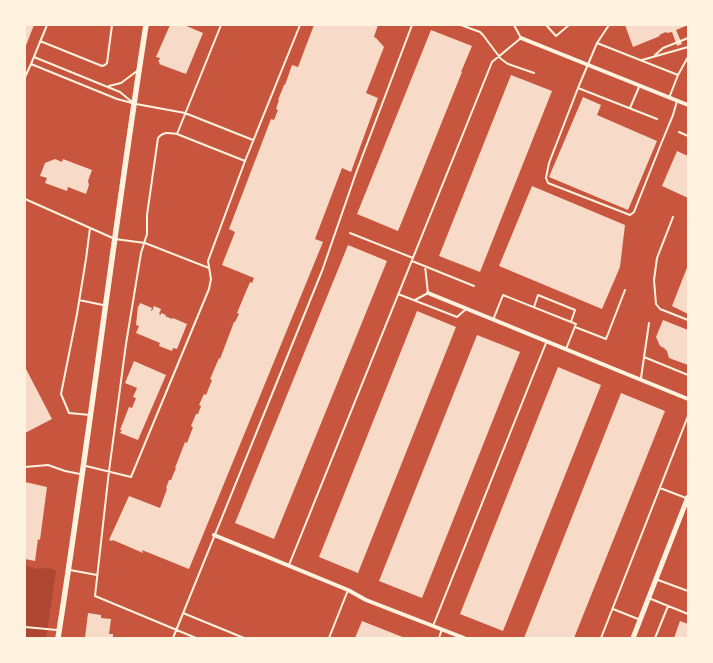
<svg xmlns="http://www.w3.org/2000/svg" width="713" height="663" viewBox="0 0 713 663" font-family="'Work Sans',sans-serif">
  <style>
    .green { fill: #ae4732 }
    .building { fill: #f7dbc8 }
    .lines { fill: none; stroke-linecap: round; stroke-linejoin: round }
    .service { stroke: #fff3e0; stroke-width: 2 }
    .minor { stroke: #fff3e0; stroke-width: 4 }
    .tertiary { stroke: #fff3e0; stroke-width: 5 }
    .secondary { stroke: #fff3e0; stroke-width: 5.5 }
  </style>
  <rect width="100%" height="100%" fill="#c8553d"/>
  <!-- green -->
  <path class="green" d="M 25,565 L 36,569 L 49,568 L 56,571 L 46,638 L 25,638 Z"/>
  <!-- building -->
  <path class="building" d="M 25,25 L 34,25 L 25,48 Z
    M 170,25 L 184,25 L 203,33 L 186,74 L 159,64 L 160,62 L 158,62 L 160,58 L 156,57 Z
    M 314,25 L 378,25 L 374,37 L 376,38 L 384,47 L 366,93 L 378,98 L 351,172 L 342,168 L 315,239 L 323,242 L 189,569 L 142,550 L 143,553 L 113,540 L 112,541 L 109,540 L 129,496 L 160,508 L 167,489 L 166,488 L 169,480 L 171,480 L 176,468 L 175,468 L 185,442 L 187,443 L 193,427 L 191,426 L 196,414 L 198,414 L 201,406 L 199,405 L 204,394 L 206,395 L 212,380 L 210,379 L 219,358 L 220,359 L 234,322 L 235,322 L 239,314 L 237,313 L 250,282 L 252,283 L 254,278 L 222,265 L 235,232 L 229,229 L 271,119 L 274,120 L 278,110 L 276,109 L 279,100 L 278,100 L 284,85 L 285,85 L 292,65 L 298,67 Z
    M 625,25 L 688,25 L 676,30 L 682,44 L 677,46 L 672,32 L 667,33 L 666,32 L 659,35 L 660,36 L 633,47 Z
    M 431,30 L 472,46 L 461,72 L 462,72 L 398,231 L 357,214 Z
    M 511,75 L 552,91 L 480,272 L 439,256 Z
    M 583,97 L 601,105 L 597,115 L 657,141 L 628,210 L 549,177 Z
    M 677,151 L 688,156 L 688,198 L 662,186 Z
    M 55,159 L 62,162 L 63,159 L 92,170 L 88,181 L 89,185 L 86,194 L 68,187 L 67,191 L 45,183 L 47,178 L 40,176 L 45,163 Z
    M 532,186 L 625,225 L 620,267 L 602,309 L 499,266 Z
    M 348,245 L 387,261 L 274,539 L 235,523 Z
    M 688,265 L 688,314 L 672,306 Z
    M 140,303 L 152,308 L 151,311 L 152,311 L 154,306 L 161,309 L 159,314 L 161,315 L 161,313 L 166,315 L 165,316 L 172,319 L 173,318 L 187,324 L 177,349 L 173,348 L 172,351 L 159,346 L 160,343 L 136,333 L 139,326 L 136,325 L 138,306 L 139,306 Z
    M 417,311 L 456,327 L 358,573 L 319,557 Z
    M 663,320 L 688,330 L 688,365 L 669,358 L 667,351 L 664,348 L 660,346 L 656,337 Z
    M 477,335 L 520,352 L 422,598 L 379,581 Z
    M 134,361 L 166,375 L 138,440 L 120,433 L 122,430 L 120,430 L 129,407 L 132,408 L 136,398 L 133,397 L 137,388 L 125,383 Z
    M 25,367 L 52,419 L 25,433 Z
    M 558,367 L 601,385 L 503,631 L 460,614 Z
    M 621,393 L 665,411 L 574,638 L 524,638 Z
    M 25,482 L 47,487 L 40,540 L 38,539 L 35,561 L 25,559 Z
    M 88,613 L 101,615 L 101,618 L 111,619 L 109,634 L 113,634 L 113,638 L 85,638 Z
    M 362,621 L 405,638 L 355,638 Z
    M 680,621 L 688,624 L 688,638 L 674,638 Z"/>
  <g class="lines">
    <!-- service -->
    <path class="service" d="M 461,25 L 480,32 L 483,35 L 501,59 L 508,64 L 534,73
      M 546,25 L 556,36 L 569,25
      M 609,25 L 597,43 L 578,88 L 549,163 L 546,178 L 548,183 L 553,185 L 630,215 L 634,212 L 661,144 L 673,115 L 677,101
      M 40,41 L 102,66 L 105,65 L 107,63 L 112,25
      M 597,43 L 678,75
      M 655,55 L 663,48 L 688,38
      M 34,57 L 120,92 L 132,102
      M 642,60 L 688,47
      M 31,64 L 117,99 L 132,103
      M 25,77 L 31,64 L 47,25
      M 109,86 L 121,83 L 137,71
      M 578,88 L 657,119
      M 669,98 L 678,75 L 688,57
      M 136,104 L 185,113 L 253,140
      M 630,108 L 639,87
      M 679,132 L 688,136
      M 177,134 L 221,25
      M 25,199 L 115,239 L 145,243 L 209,268
      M 673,217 L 657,258 L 654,280 L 656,304 L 660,309 L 688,320
      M 350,233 L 413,258
      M 412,261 L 474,286
      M 398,294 L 457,317 L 466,309
      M 79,300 L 103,305
      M 415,300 L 428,293 L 425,266
      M 534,307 L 538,295 L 575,310 L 571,322
      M 493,320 L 503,295 L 576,324 L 566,349
      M 575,327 L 606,339 L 625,290
      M 644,357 L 688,375
      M 641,378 L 649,323
      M 90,415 L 69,413 L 61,394 L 77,314 L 86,259 L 90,228
      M 86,466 L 131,477 L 209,289 L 211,279 L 208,261 L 245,161 L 300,25
      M 25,467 L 48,465 L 65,471 L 80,474
      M 660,488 L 686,498
      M 289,565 L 492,62 L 521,38 L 514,25
      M 70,570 L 97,575
      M 658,580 L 688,591
      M 651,599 L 688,614
      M 613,609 L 638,619
      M 183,613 L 244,638
      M 433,626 L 546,343
      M 25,627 L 57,630
      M 173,638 L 322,271 L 356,173 L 412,25
      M 196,638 L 95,596 L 109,471 L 126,344 L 141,253 L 147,234 L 147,215 L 158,138 C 163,131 169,133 177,134 L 245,161
      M 329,638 L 348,590
      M 439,638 L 442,629
      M 601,638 L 688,416
      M 655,638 L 668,606"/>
    <!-- minor -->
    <path class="minor" d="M 521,38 L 688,105
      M 428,293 L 688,399
      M 214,535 L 348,590 L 366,600 L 464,638"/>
    <!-- tertiary -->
    <path class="tertiary" d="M 633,638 L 688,497"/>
    <!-- secondary -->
    <path class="secondary" d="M 58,638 C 90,434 114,229 146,25"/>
  </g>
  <!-- border -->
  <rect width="713" height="663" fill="none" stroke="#fff3e0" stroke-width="52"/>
</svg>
